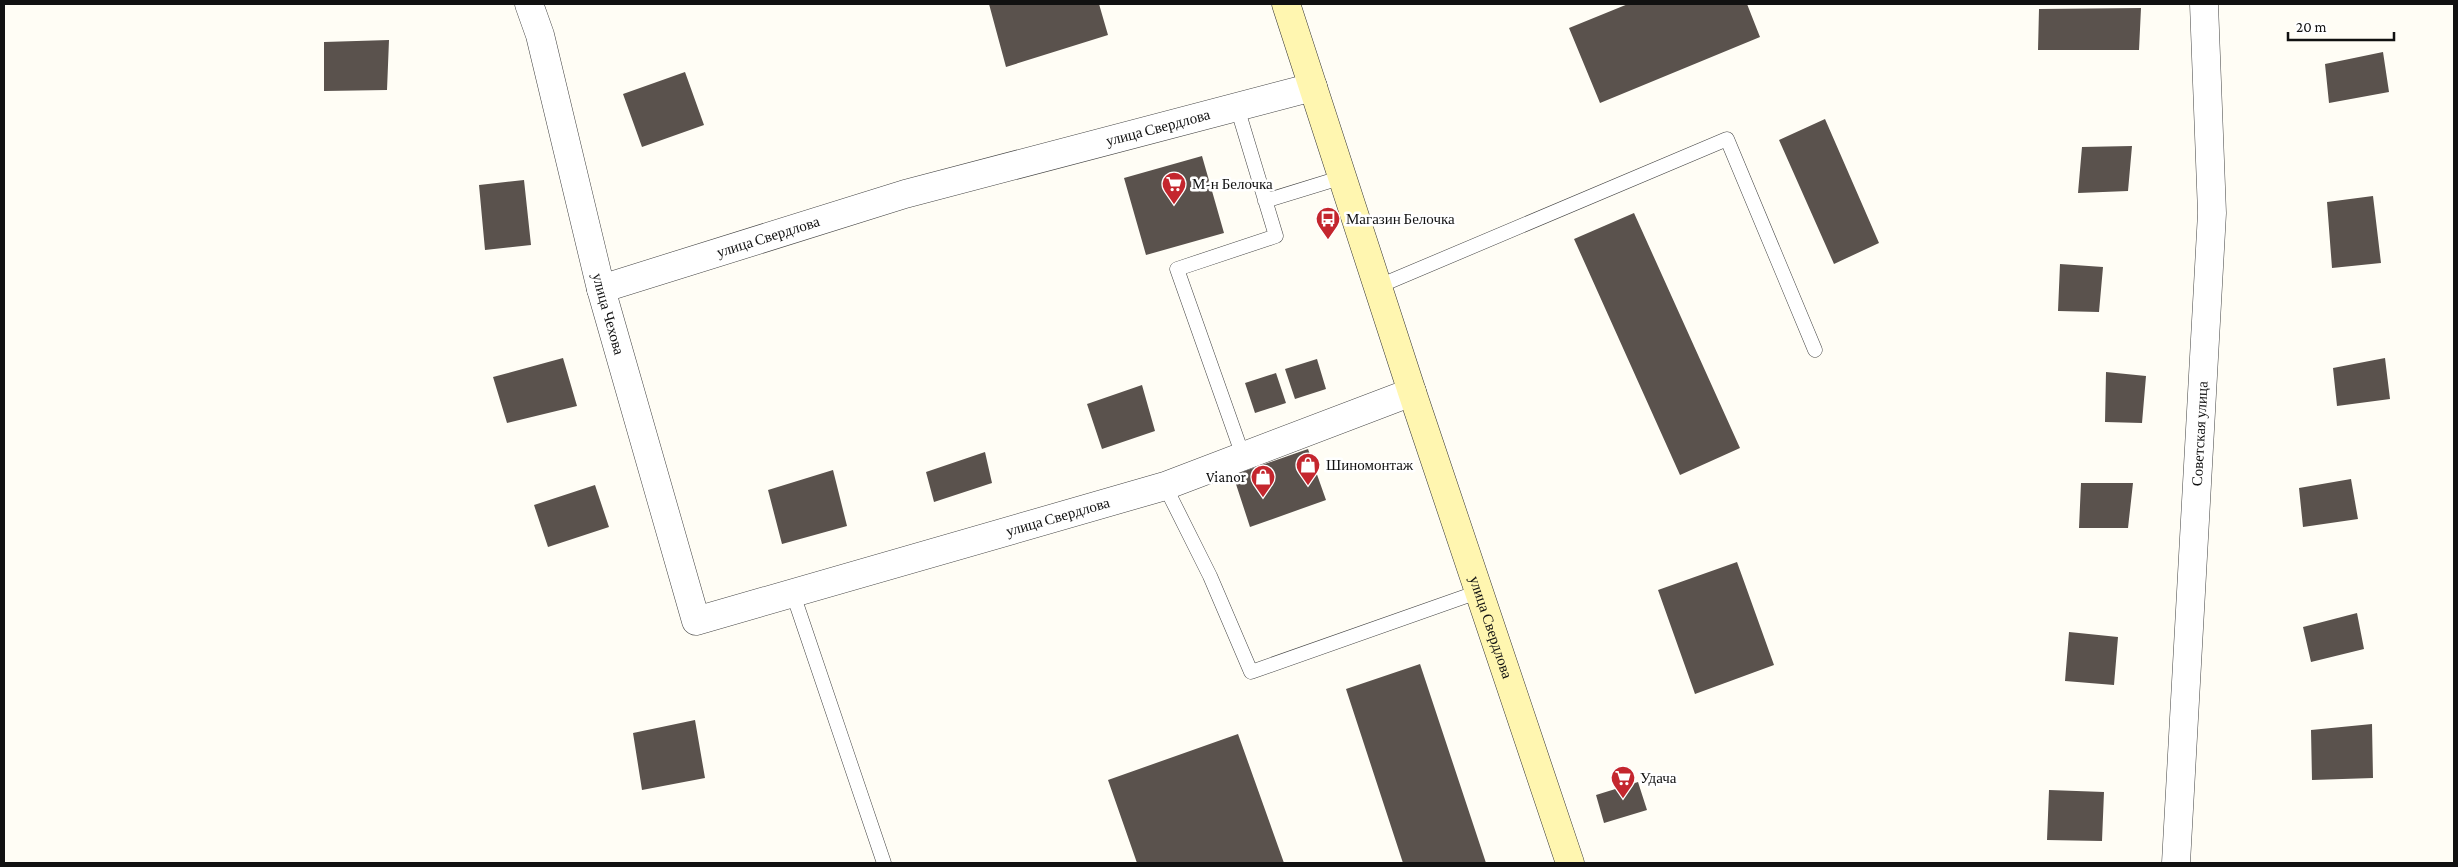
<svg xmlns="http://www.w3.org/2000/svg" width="2458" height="867" viewBox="0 0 2458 867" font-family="'Crimson Pro',serif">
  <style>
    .building { fill: #5a524d }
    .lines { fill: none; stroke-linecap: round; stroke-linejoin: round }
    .service-casing { stroke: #444; stroke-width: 15 }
    .minor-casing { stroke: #444; stroke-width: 29 }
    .tertiary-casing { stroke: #444; stroke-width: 29 }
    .secondary-casing { stroke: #333; stroke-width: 29 }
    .service { stroke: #fff; stroke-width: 14 }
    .minor { stroke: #fff; stroke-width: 28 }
    .tertiary { stroke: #fff; stroke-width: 28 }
    .secondary { stroke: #fff6b0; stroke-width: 28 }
    .labels { text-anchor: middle; stroke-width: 5; stroke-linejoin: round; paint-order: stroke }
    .street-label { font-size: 15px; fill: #111; stroke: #fff }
    .poi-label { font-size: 15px; fill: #111; stroke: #fff; text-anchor: start }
  </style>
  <rect width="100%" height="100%" fill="#fffdf5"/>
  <!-- building -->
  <path class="building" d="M 989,4 L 1099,4 L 1108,35 L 1006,67 Z
    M 1628,4 L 1747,4 L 1760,37 L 1600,103 L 1569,28 Z
    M 2141,8 L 2139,50 L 2038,50 L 2039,9 Z
    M 389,40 L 387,90 L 324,91 L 324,42 Z
    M 2383,52 L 2389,92 L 2329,103 L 2325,64 Z
    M 685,72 L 704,125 L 642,147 L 623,94 Z
    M 1825,119 L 1879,243 L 1834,264 L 1779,140 Z
    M 2132,146 L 2128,191 L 2078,193 L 2082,147 Z
    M 1202,156 L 1224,233 L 1146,255 L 1124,178 Z
    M 524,180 L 531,245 L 485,250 L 479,185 Z
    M 2373,196 L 2381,263 L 2332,268 L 2327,202 Z
    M 1634,213 L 1740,448 L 1680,475 L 1574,239 Z
    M 2060,264 L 2103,267 L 2099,312 L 2058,311 Z
    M 563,358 L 577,406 L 507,423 L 493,377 Z
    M 2385,358 L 2390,399 L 2337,406 L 2333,368 Z
    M 1317,359 L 1326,389 L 1295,399 L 1285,369 Z
    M 2106,372 L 2146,376 L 2142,423 L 2105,422 Z
    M 1276,373 L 1286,403 L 1255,413 L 1245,383 Z
    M 1142,385 L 1155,431 L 1102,449 L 1087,404 Z
    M 1308,449 L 1326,500 L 1250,527 L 1233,475 Z
    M 985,452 L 992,483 L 934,502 L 926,472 Z
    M 833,470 L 847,526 L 782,544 L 768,490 Z
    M 2351,479 L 2358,519 L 2303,527 L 2299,488 Z
    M 2081,483 L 2133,483 L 2128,528 L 2079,528 Z
    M 595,485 L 609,527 L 548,547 L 534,505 Z
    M 1737,562 L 1774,665 L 1695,694 L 1658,590 Z
    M 2357,613 L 2364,649 L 2311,662 L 2303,627 Z
    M 2069,632 L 2118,637 L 2114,685 L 2065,681 Z
    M 1420,664 L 1486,863 L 1403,863 L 1346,689 Z
    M 695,720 L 705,778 L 642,790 L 633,733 Z
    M 2372,724 L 2373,778 L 2312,780 L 2311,730 Z
    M 1238,734 L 1284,863 L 1137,863 L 1108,780 Z
    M 1638,782 L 1647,810 L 1604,823 L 1596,795 Z
    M 2049,790 L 2104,792 L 2102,841 L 2047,840 Z"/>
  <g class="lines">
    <defs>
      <path id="service" d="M 1237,107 L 1276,236 L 1177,269 L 1243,456
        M 1265,201 L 1343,177
        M 1379,286 L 1727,139 L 1815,350
        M 1165,486 L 1210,576 L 1251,672 L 1478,592
        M 793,594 L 884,863"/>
      <g id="minor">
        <path id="s1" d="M 529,4 L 540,35 L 601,289 L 696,621 L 1165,486 L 1412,392"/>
        <path id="s2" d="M 601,289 L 905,194 L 1313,87"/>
      </g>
      <g id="tertiary">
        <path id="s3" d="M 2176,863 L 2212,213 L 2204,4"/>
      </g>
      <g id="secondary">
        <path id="s4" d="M 1286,4 L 1412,392 L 1570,863"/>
      </g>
    </defs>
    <!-- service casing -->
    <use href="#service" class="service-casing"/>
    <!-- minor casing -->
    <use href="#minor" class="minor-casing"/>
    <!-- tertiary casing -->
    <use href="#tertiary" class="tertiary-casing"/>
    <!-- secondary casing -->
    <use href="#secondary" class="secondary-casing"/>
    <!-- service -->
    <use href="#service" class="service"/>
    <!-- minor -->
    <use href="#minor" class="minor"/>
    <!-- tertiary -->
    <use href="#tertiary" class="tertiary"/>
    <!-- secondary -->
    <use href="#secondary" class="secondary"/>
  </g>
  <!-- icons -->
  <defs>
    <symbol id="supermarket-pin" viewBox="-11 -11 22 30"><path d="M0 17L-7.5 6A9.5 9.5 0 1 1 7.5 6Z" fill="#c4262e" stroke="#fff"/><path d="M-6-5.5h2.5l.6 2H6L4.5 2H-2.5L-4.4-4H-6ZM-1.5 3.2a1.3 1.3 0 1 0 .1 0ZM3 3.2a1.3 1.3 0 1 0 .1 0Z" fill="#fff"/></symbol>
    <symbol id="bus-pin" viewBox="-11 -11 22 30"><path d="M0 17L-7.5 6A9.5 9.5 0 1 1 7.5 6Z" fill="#c4262e" stroke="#fff"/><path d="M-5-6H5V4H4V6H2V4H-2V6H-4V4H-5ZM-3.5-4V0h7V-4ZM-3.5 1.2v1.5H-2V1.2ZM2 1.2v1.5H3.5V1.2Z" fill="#fff"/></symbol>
    <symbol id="shop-pin" viewBox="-11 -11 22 30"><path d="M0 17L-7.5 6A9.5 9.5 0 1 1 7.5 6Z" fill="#c4262e" stroke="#fff"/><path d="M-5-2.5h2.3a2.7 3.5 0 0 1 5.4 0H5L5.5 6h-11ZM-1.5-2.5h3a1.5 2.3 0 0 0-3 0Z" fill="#fff"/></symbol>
  </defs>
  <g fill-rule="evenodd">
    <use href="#supermarket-pin" x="1160" y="170" width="28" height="38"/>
    <use href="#bus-pin" x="1314" y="205" width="28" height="38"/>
    <use href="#shop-pin" x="1294" y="451" width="28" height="38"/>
    <use href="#shop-pin" x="1249" y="463" width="28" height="38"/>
    <use href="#supermarket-pin" x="1609" y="764" width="28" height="38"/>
  </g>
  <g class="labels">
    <!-- street labels -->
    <g class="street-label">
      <text dy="5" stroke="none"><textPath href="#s2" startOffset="580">улица Свердлова</textPath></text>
      <text dy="5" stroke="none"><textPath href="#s2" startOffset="175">улица Свердлова</textPath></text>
      <text dy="5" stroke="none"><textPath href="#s1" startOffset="320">улица Чехова</textPath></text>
      <text dy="5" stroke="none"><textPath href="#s3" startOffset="430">Советская улица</textPath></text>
      <text dy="5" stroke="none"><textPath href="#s1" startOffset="1016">улица Свердлова</textPath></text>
      <text dy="5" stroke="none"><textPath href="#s4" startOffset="656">улица Свердлова</textPath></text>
    </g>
    <!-- poi labels -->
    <g class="poi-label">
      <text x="1192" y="189">М-н Белочка</text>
      <text x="1346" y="224">Магазин Белочка</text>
      <text x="1326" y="470">Шиномонтаж</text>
      <text x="1246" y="482" text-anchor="end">Vianor</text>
      <text x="1640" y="783">Удача</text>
    </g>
  </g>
  <!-- border -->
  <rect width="2458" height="867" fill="none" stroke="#111111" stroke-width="10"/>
  <!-- scale -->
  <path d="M2288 32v8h106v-8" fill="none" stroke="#111111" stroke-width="2.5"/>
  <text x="2296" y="32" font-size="15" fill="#111111" stroke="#ffffff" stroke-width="4" paint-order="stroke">20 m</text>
</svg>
